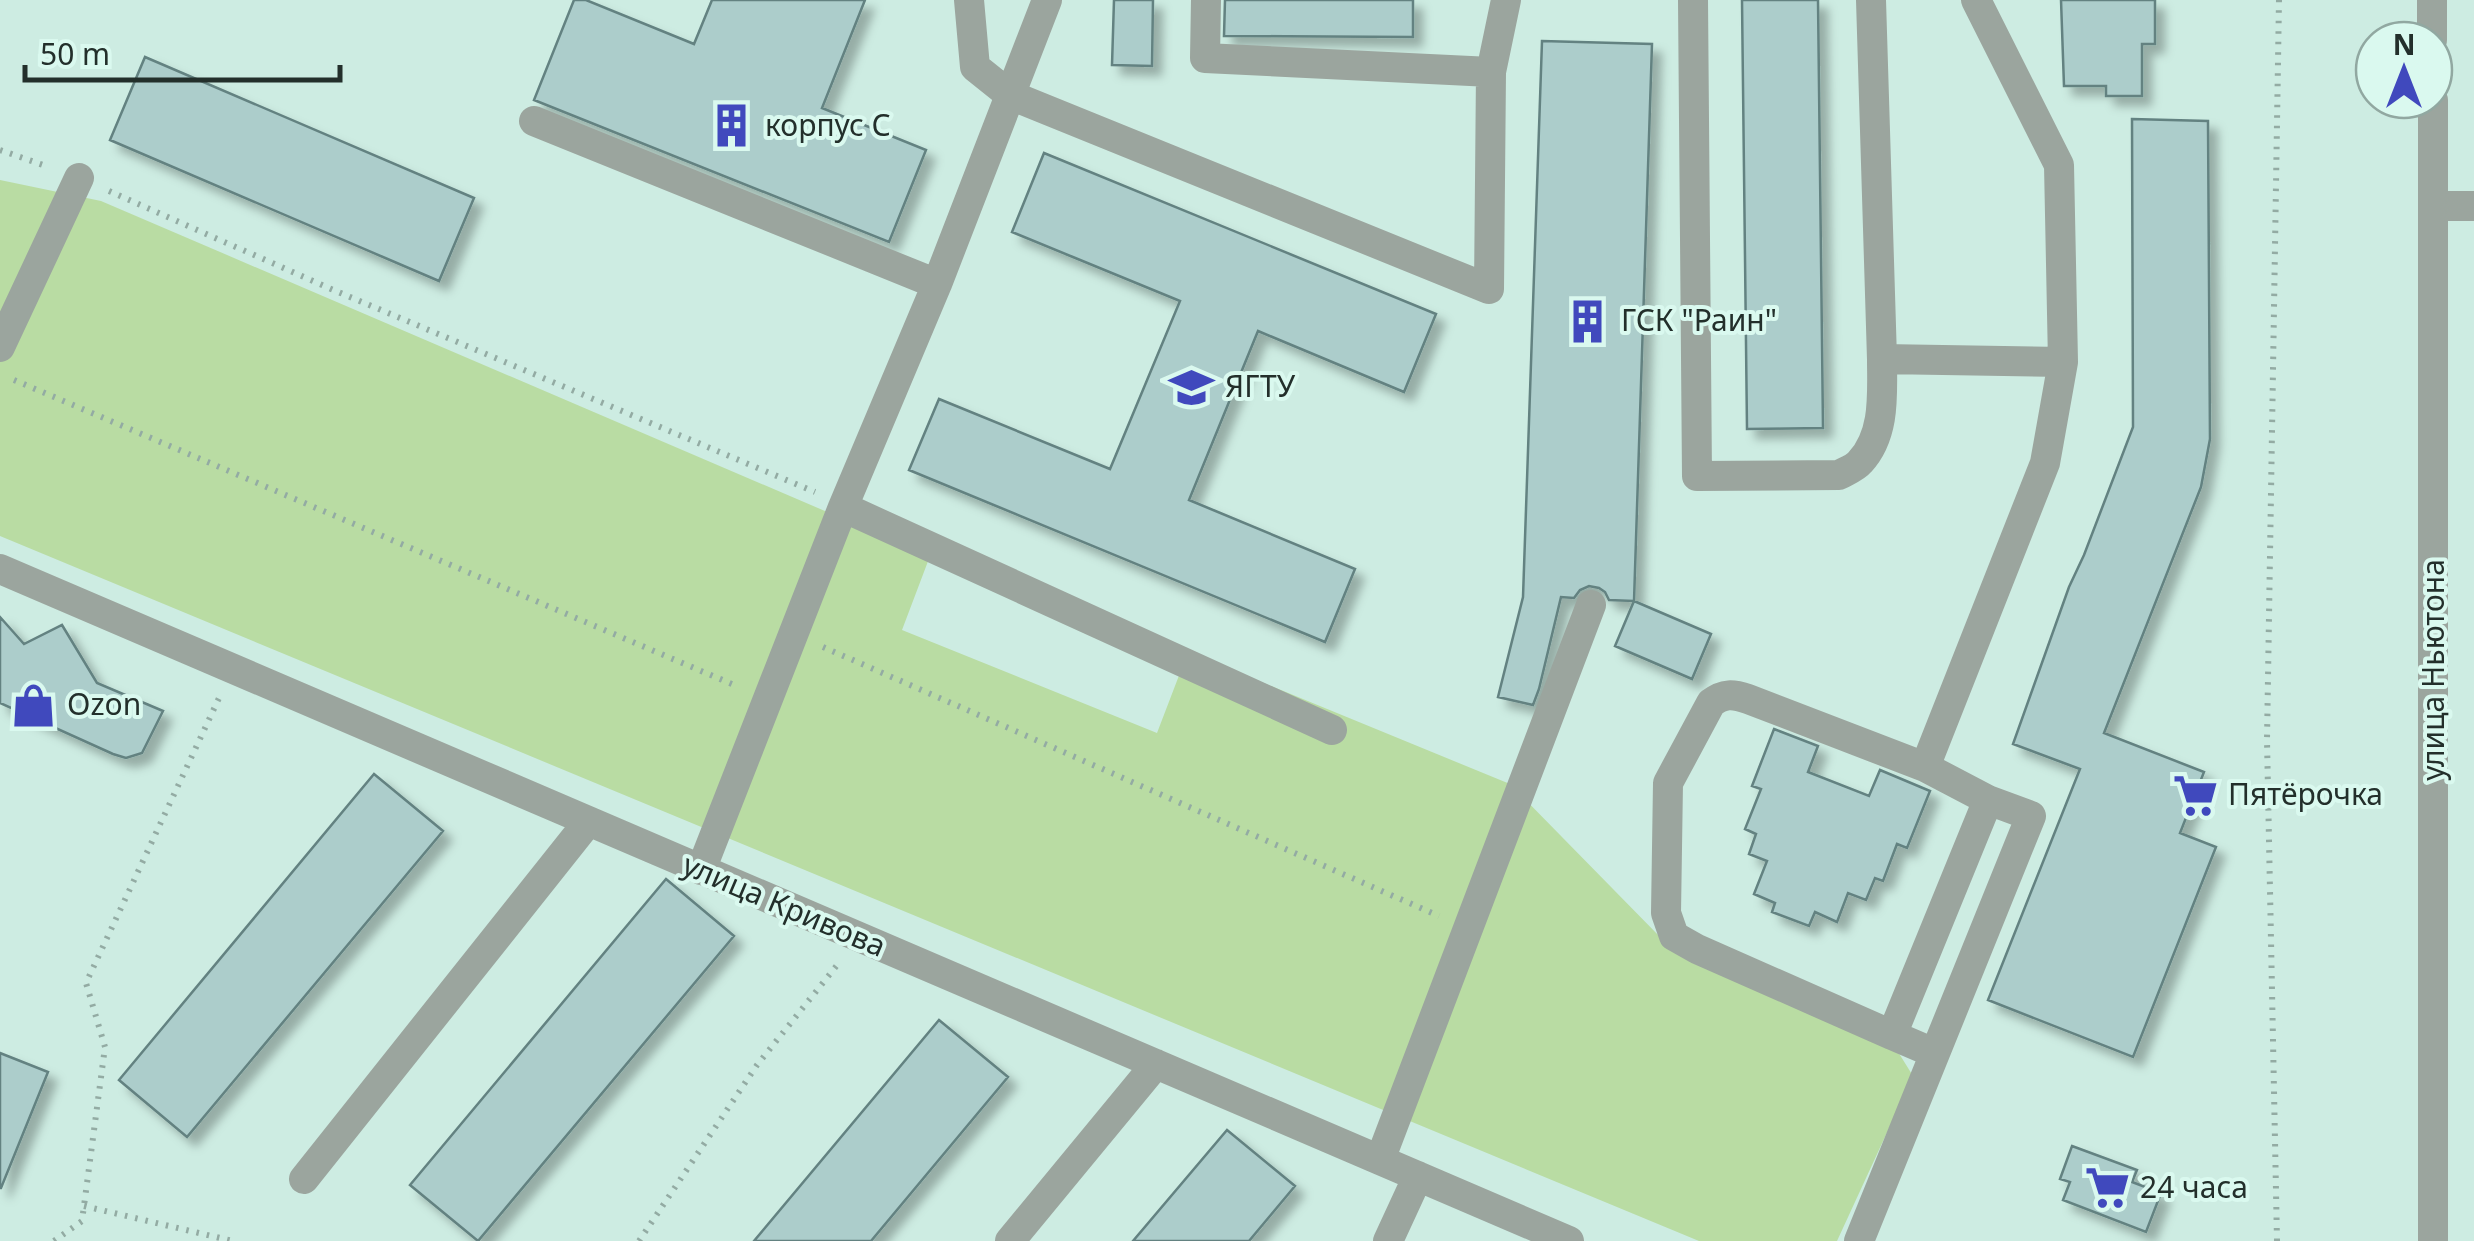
<svg xmlns="http://www.w3.org/2000/svg" width="2474" height="1241" viewBox="0 0 2474 1241" font-family="'Noto Sans',sans-serif">
  <style>
    .green { fill: #b9dca3 }
    .building { fill: #accdcb; stroke: #638281; stroke-width: 2.5; filter: url(#shadow) }
    .lines { fill: none; stroke-linecap: round; stroke-linejoin: round }
    .path { stroke: #93aba3; stroke-width: 6; stroke-dasharray: 2.5 8; stroke-linecap: butt }
    .minor { stroke: #9ba59e; stroke-width: 30 }
    .labels { text-anchor: middle; stroke-width: 8; stroke-linejoin: round; paint-order: stroke }
    .poi-label { font-size: 30px; fill: #232f2b; stroke: #daf9ef; text-anchor: start }
    .street-label { font-size: 30px; fill: #232f2b; stroke: #daf9ef }
  </style>
  <defs>
    <filter id="shadow"><feDropShadow dx="9" dy="9" stdDeviation="5" flood-color="#0004"/></filter>
  </defs>
  <rect width="100%" height="100%" fill="#cdece2"/>
  <!-- green -->
  <path class="green" d="M 0,180 L 101,201 L 930,556 L 902,630 L 1157,733 L 1188,652 L 1510,784 L 1663,940 L 1895,1047 L 1913,1076 L 1837,1241 L 1699,1241 L 0,536 Z"/>
  <!-- building -->
  <path class="building" d="M 574,0 L 586,0 L 694,44 L 712,0 L 865,0 L 822,108 L 926,150 L 889,242 L 534,100 Z
    M 1114,0 L 1153,0 L 1152,66 L 1112,65 Z
    M 1225,0 L 1413,0 L 1413,37 L 1224,36 Z
    M 1742,0 L 1818,0 L 1823,428 L 1747,429 Z
    M 2061,0 L 2155,0 L 2155,44 L 2142,44 L 2142,96 L 2106,96 L 2106,86 L 2064,86 Z
    M 1542,41 L 1652,44 L 1634,601 L 1609,600 L 1605,592 L 1599,588 L 1589,586 L 1580,590 L 1574,598 L 1561,597 L 1539,689 L 1533,705 L 1498,697 L 1523,597 Z
    M 145,57 L 474,198 L 439,281 L 110,140 Z
    M 2132,119 L 2208,121 L 2210,439 L 2201,487 L 2104,733 L 2204,772 L 2180,833 L 2216,847 L 2133,1057 L 1988,1000 L 2080,769 L 2013,744 L 2069,587 L 2084,555 L 2133,427 Z
    M 1044,153 L 1436,314 L 1404,392 L 1258,331 L 1189,500 L 1355,569 L 1325,642 L 909,470 L 939,399 L 1110,469 L 1180,301 L 1012,232 Z
    M 1634,601 L 1711,634 L 1692,679 L 1615,646 Z
    M 0,617 L 24,644 L 62,625 L 97,683 L 163,711 L 142,753 L 126,758 L 113,754 L 0,703 Z
    M 1774,729 L 1818,746 L 1808,772 L 1869,796 L 1880,770 L 1930,791 L 1907,848 L 1897,844 L 1883,881 L 1875,878 L 1866,900 L 1848,893 L 1837,922 L 1815,912 L 1809,926 L 1772,912 L 1775,903 L 1754,894 L 1767,861 L 1749,854 L 1756,834 L 1745,829 L 1761,789 L 1752,786 Z
    M 374,774 L 443,831 L 187,1137 L 119,1080 Z
    M 666,879 L 734,936 L 478,1241 L 410,1185 Z
    M 939,1020 L 1008,1077 L 871,1241 L 754,1241 Z
    M 0,1053 L 48,1072 L 1,1188 L 0,1188 Z
    M 1227,1130 L 1295,1186 L 1249,1241 L 1133,1241 Z
    M 2072,1146 L 2137,1170 L 2132,1182 L 2161,1193 L 2146,1232 L 2063,1200 L 2070,1182 L 2060,1179 Z"/>
  <g class="lines">
    <!-- path -->
    <path class="path" d="M 0,150 L 46,166
      M 109,191 L 331,289 L 815,492
      M 14,380 L 739,687
      M 823,647 L 1439,916
      M 84,1206 L 233,1241
      M 54,1241 L 82,1221 L 105,1047 L 86,983 L 219,698
      M 639,1241 L 757,1065 L 838,964
      M 2277,1241 L 2267,740 L 2279,0"/>
    <!-- minor -->
    <path class="minor" d="M 969,0 L 975,67 L 1010,95 L 1489,289 L 1491,72 L 1506,0
      M 1206,0 L 1205,58 L 1491,72
      M 1693,0 L 1697,476 L 1839,475 C 1846,471 1855,468 1860,462 C 1886,434 1882,393 1882,359 L 1871,0
      M 2432,0 L 2432,40
      M 2433,100 L 2433,1241
      M 534,121 L 937,284
      M 2434,206 L 2474,206
      M 0,347 L 79,178
      M 1882,359 L 2063,362
      M 843,507 L 1332,730
      M 0,569 L 1569,1241
      M 701,870 L 843,507 L 937,284 L 1047,0
      M 1892,1035 L 1697,949 L 1674,936 L 1666,913 L 1668,783 L 1711,703 C 1724,693 1733,694 1748,699 L 1925,767
      M 1934,1053 L 1892,1035 L 1988,800
      M 1380,1160 L 1591,605
      M 304,1179 L 588,822
      M 1010,1241 L 1156,1064
      M 1388,1241 L 1418,1176
      M 1859,1241 L 2031,816 L 1988,800 L 1925,767 L 2045,463 L 2063,362 L 2059,165 L 1976,0"/>
  </g>
  <!-- icons -->
  <defs>
    <symbol id="building-bare" viewBox="-9 -9 18 18"><path d="M-4-6H4V6H1V3H-1V6H-4ZM-2.5-4.3h1.7v1.8h-1.7ZM.8-4.3h1.7v1.8H.8ZM-2.5-1h1.7V.8h-1.7ZM.8-1h1.7V.8H.8Z" fill="#4049bd" stroke="#daf9ef" stroke-width="2.5" paint-order="stroke"/></symbol>
    <symbol id="university-bare" viewBox="-9 -9 18 18"><path d="M0-5L7-2L0 1L-7-2ZM-4 1L0 2.5L4 1V4Q0 6-4 4Z" fill="#4049bd" stroke="#daf9ef" stroke-width="2.5" paint-order="stroke"/></symbol>
    <symbol id="shop-bare" viewBox="-9 -9 18 18"><path d="M-5-2.5h2.3a2.7 3.5 0 0 1 5.4 0H5L5.5 6h-11ZM-1.5-2.5h3a1.5 2.3 0 0 0-3 0Z" fill="#4049bd" stroke="#daf9ef" stroke-width="2.5" paint-order="stroke"/></symbol>
    <symbol id="supermarket-bare" viewBox="-9 -9 18 18"><path d="M-6-5.5h2.5l.6 2H6L4.5 2H-2.5L-4.4-4H-6ZM-1.5 3.2a1.3 1.3 0 1 0 .1 0ZM3 3.2a1.3 1.3 0 1 0 .1 0Z" fill="#4049bd" stroke="#daf9ef" stroke-width="2.5" paint-order="stroke"/></symbol>
  </defs>
  <g fill-rule="evenodd">
    <use href="#building-bare" x="700" y="94" width="63" height="63"/>
    <use href="#building-bare" x="1556" y="290" width="63" height="63"/>
    <use href="#university-bare" x="1160" y="356" width="63" height="63"/>
    <use href="#shop-bare" x="2" y="674" width="63" height="63"/>
    <use href="#supermarket-bare" x="2164" y="764" width="63" height="63"/>
    <use href="#supermarket-bare" x="2076" y="1156" width="63" height="63"/>
  </g>
  <g class="labels">
    <!-- poi labels -->
    <g class="poi-label">
      <text x="765" y="136">корпус С</text>
      <text x="1621" y="331">ГСК "Раин"</text>
      <text x="1225" y="397">ЯГТУ</text>
      <text x="67" y="715">Ozon</text>
      <text x="2228" y="805">Пятёрочка</text>
      <text x="2140" y="1198">24 часа</text>
    </g>
    <!-- street labels -->
    <g class="street-label">
      <text transform="translate(2434 670) rotate(-90)" y="10">улица Ньютона</text>
      <text transform="translate(784 906) rotate(23)" y="10">улица Кривова</text>
    </g>
  </g>
  <!-- north arrow -->
  <g transform="translate(2404 70)"><circle r="48" fill="#daf9ef" stroke="#91a8a1" stroke-width="2.5"/>
  <path d="M0-8L18 38L0 25L-18 38Z" fill="#4049bd"/>
  <text y="-15" font-size="28" font-weight="bold" text-anchor="middle" fill="#232f2b">N</text>
  </g>
  <!-- scale -->
  <path d="M25 65v15h315v-15" fill="none" stroke="#232f2b" stroke-width="5"/>
  <text x="40" y="65" font-size="30" fill="#232f2b" stroke="#daf9ef" stroke-width="8" paint-order="stroke">50 m</text>
</svg>
